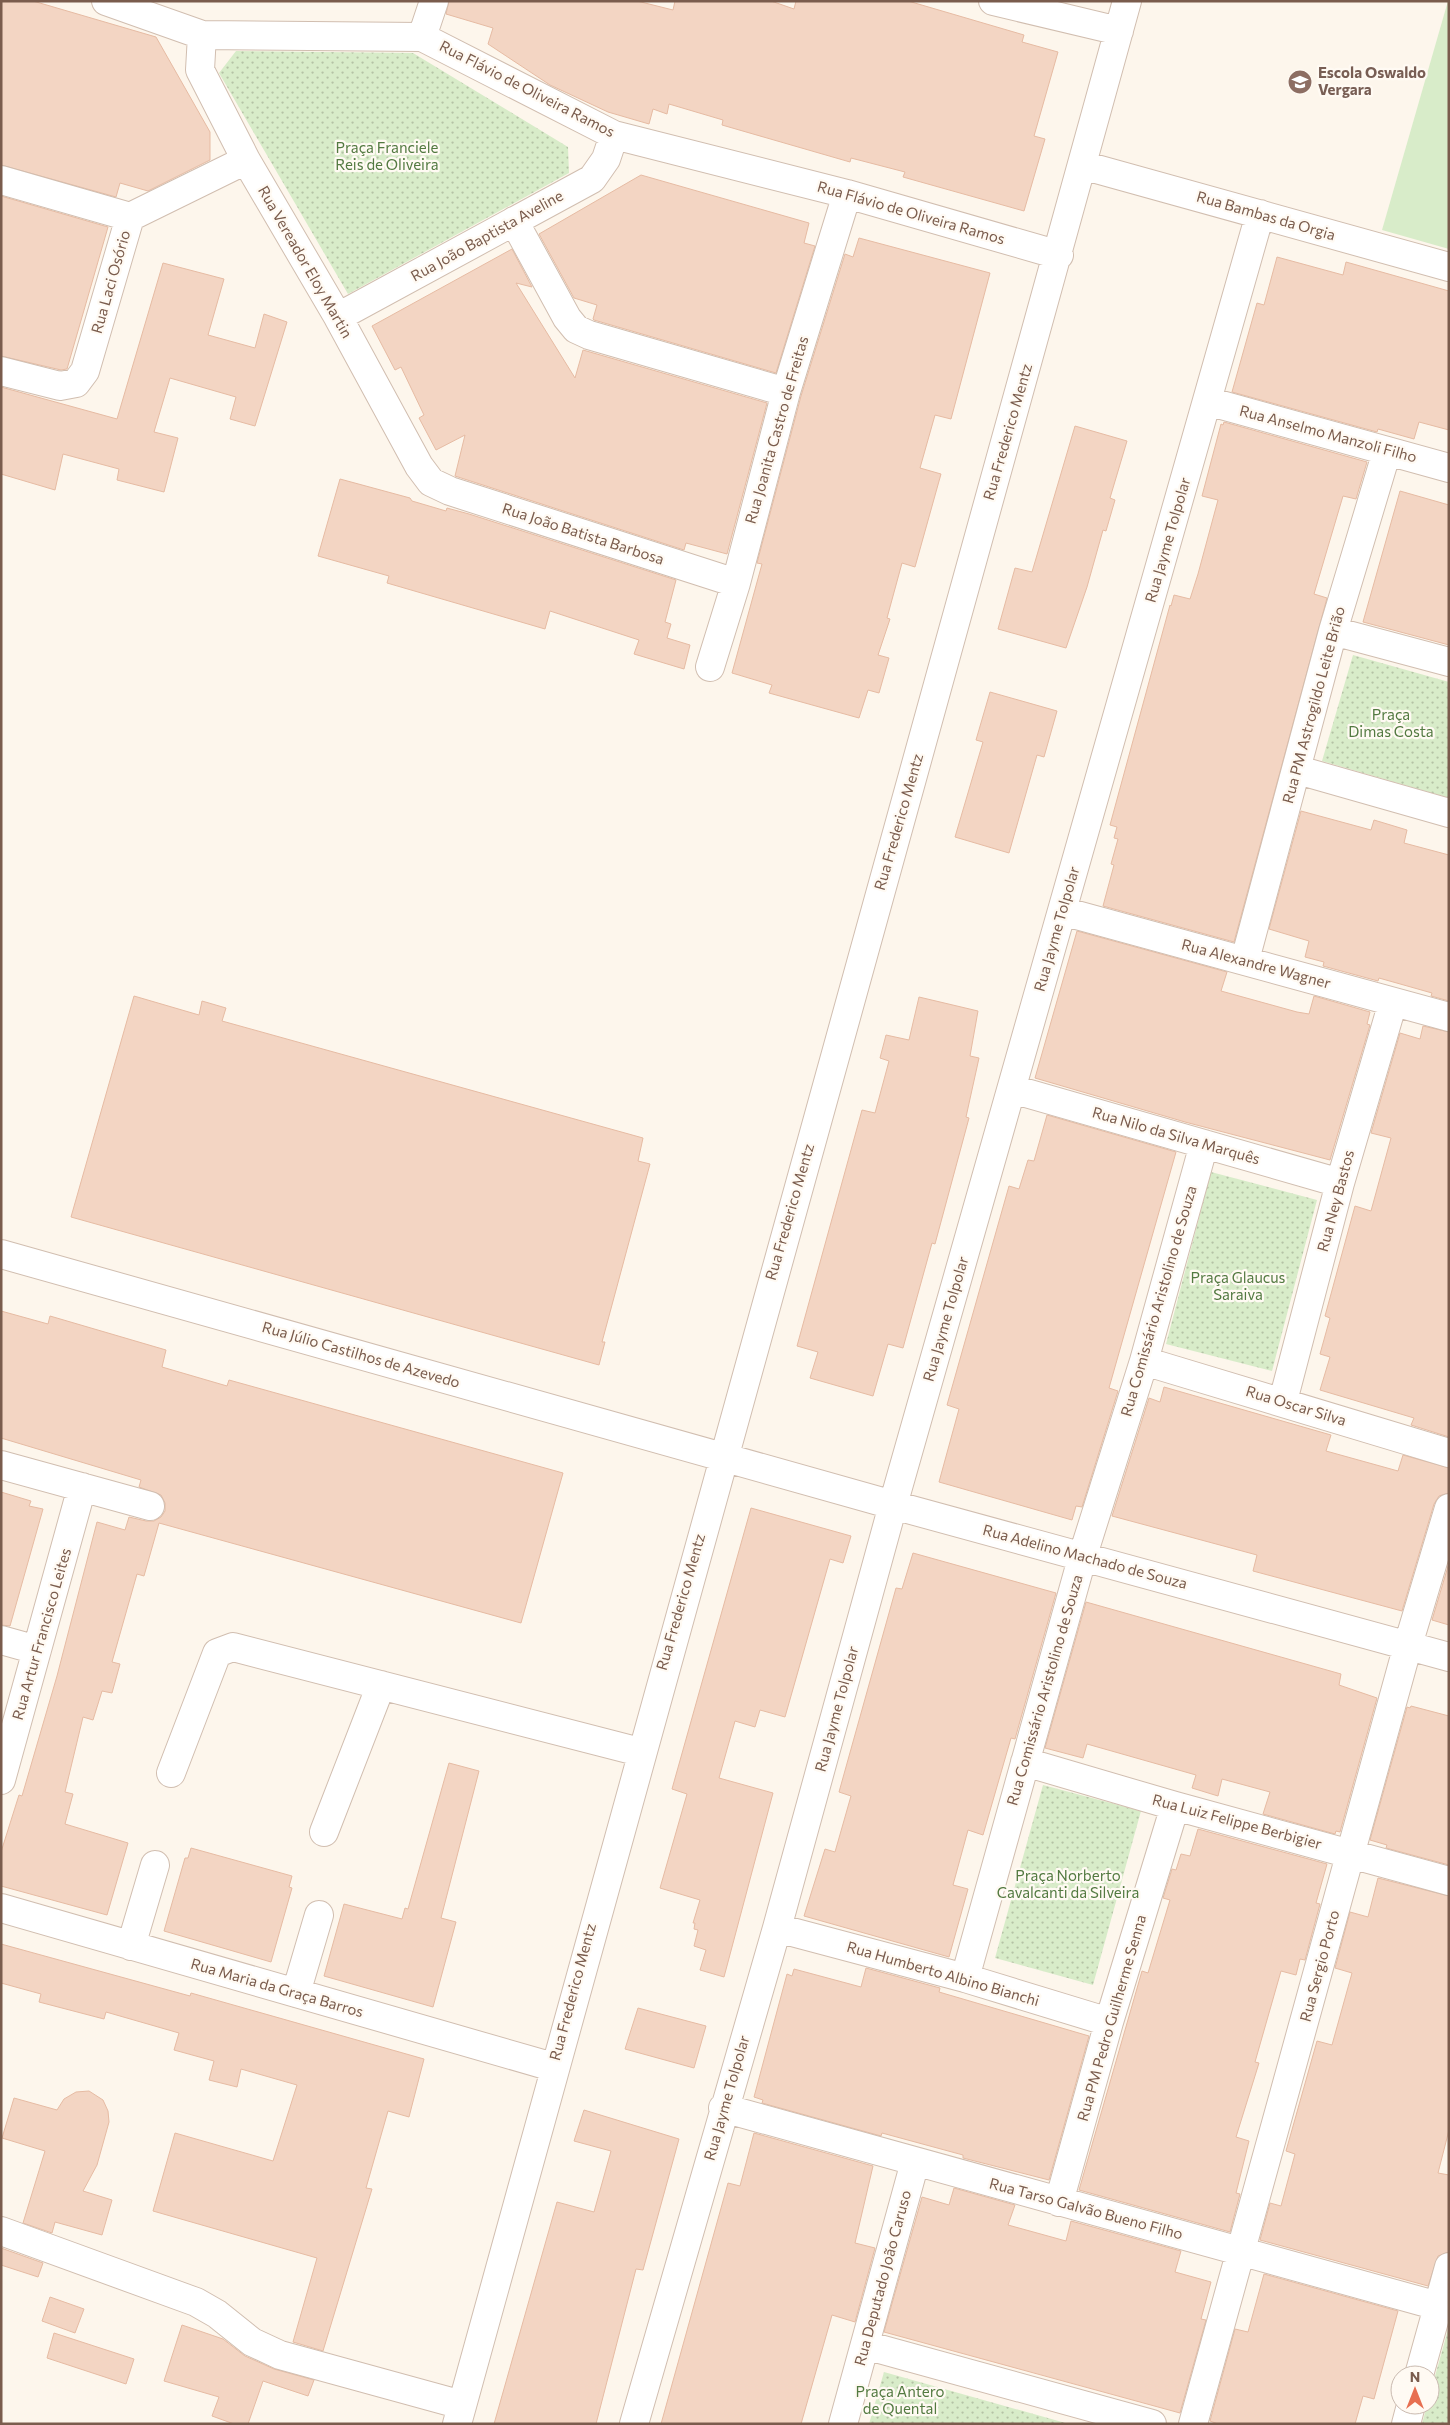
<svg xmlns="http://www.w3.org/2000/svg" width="1450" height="2425" viewBox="0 0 1450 2425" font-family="Commissioner,sans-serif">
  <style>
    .green { fill: #d8ecc9 }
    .park { fill: url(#park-dots) }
    .building { fill: #f3d5c3; stroke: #e6bba3 }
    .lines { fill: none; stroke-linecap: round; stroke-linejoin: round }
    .minor-casing { stroke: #d1beb0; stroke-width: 30 }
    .minor { stroke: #fff; stroke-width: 28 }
    .labels { text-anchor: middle; stroke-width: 4.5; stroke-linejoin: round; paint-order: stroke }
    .education-label { font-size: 15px; font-weight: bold; fill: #785e54; stroke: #fffaf3; text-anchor: start }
    .street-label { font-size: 15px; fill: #7a5c4d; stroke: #fffaf3 }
    .park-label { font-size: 15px; fill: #537a41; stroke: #fffaf3 }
  </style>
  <defs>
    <pattern id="park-dots" width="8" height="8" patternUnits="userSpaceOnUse" patternTransform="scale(1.25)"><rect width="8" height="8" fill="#d8ecc9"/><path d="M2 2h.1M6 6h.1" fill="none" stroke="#b4c2a5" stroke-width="1.8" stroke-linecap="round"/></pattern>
  </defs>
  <rect width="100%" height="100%" fill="#fdf6ec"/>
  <!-- green -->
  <path class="green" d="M 1448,1 L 1449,1 L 1449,249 L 1382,230 Z"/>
  <!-- park -->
  <path class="park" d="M 236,51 L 413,53 L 568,147 L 569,173 L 348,294 L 219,73 Z
    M 1353,655 L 1449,682 L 1449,798 L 1322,761 Z
    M 1211,1172 L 1317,1200 L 1272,1371 L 1166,1344 Z
    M 1043,1785 L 1141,1811 L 1093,1985 L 995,1958 Z
    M 1449,2326 L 1449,2424 L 1422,2424 L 1427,2405 L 1430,2405 L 1430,2394 Z
    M 884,2372 L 1069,2424 L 869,2424 Z"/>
  <!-- building -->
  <path class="building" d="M 1,1 L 33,1 L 156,37 L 210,132 L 210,160 L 148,191 L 120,183 L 116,197 L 1,165 Z
    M 449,1 L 637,1 L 673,10 L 675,1 L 771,1 L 794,9 L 796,1 L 908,1 L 1024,35 L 1022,42 L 1058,52 L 1034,136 L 1045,139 L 1024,211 L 903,177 L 905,172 L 851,158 L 850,162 L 722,125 L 723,120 L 669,104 L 667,114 L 653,109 L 649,124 L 608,112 L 550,85 L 488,44 L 493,28 L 446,14 Z
    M 641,175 L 809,223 L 804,243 L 815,246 L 776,373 L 594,320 L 593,319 L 597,305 L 574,298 L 539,234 Z
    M 1,196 L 108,227 L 67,369 L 61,370 L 1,356 Z
    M 859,238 L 990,273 L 951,419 L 935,415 L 920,468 L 941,474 L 915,567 L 902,563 L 887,618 L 890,619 L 878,655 L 889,658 L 879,693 L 868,690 L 859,718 L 769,693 L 772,685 L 732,673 L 762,564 L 757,563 L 801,396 L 845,254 L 853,257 Z
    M 512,249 L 532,287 L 516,283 L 575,378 L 583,350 L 767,403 L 727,554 L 686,543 L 684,550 L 455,476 L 465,435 L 436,450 L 419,418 L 424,415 L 401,367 L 395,370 L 372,326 Z
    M 1277,257 L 1343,275 L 1346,262 L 1449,291 L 1449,430 L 1419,422 L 1414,439 L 1378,429 L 1377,432 L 1232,392 L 1257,303 L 1264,305 Z
    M 163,263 L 224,279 L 208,335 L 255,348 L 264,314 L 287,322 L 255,426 L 230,419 L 236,397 L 170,378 L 154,432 L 178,438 L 164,492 L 117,480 L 119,469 L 63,454 L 55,490 L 1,474 L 1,387 L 117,419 Z
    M 1224,422 L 1367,462 L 1356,499 L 1343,496 L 1314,594 L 1327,598 L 1234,942 L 1103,906 L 1114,865 L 1111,864 L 1118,839 L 1114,838 L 1117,827 L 1110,825 L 1170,605 L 1171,606 L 1174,595 L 1190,599 L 1198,574 L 1218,500 L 1202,496 L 1221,424 L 1223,425 Z
    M 1075,426 L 1127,441 L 1110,498 L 1115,500 L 1106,531 L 1103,530 L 1087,587 L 1066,648 L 998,629 L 1015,568 L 1032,572 Z
    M 340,479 L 410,498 L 412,501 L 446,511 L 447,508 L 469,514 L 676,580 L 665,622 L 671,624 L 667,638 L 690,645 L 684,669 L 634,654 L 639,640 L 550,611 L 545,629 L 387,583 L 389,576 L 318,556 Z
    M 1400,491 L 1449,505 L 1449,645 L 1363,622 Z
    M 990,692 L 1057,711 L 1044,757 L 1037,755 L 1009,853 L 955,837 L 983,742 L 976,740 Z
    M 1301,811 L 1371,830 L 1374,820 L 1407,830 L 1404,843 L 1449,855 L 1449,1001 L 1431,996 L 1432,993 L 1379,978 L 1378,981 L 1323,966 L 1324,962 L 1305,957 L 1309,941 L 1269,929 Z
    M 1077,931 L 1227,972 L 1221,991 L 1297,1012 L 1309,1014 L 1314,996 L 1370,1012 L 1367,1024 L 1370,1025 L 1330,1160 L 1185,1122 L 1035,1078 Z
    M 134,996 L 199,1015 L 202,1001 L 226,1008 L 222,1021 L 643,1138 L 638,1161 L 650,1164 L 602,1342 L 605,1342 L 599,1365 L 71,1217 Z
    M 919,997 L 978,1011 L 970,1056 L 979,1058 L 966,1117 L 969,1118 L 935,1244 L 932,1243 L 903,1348 L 888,1344 L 873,1396 L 810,1378 L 818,1352 L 797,1346 L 862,1110 L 875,1113 L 889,1061 L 880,1058 L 886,1035 L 909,1040 Z
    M 1423,1026 L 1449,1032 L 1449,1437 L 1411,1425 L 1414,1418 L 1320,1390 L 1330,1357 L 1320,1354 L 1330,1318 L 1325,1316 L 1355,1206 L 1371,1211 L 1391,1138 L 1371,1133 L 1400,1033 L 1420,1039 Z
    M 1047,1115 L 1176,1152 L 1109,1388 L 1118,1391 L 1082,1507 L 1076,1506 L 1072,1520 L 939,1482 L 959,1409 L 947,1405 L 1009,1186 L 1019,1189 L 1028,1160 L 1034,1161 Z
    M 1,1311 L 48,1324 L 50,1316 L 166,1350 L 162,1367 L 227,1386 L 229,1380 L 563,1473 L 521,1623 L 159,1523 L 144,1576 L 137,1574 L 112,1662 L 120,1664 L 112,1693 L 102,1691 L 93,1720 L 83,1717 L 65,1792 L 73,1794 L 65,1824 L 128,1843 L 107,1915 L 1,1886 L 1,1852 L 19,1795 L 22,1796 L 57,1676 L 97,1522 L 125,1530 L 129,1517 L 146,1521 L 154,1521 L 161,1517 L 165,1511 L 165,1503 L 161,1495 L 139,1487 L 141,1480 L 1,1438 Z
    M 1164,1387 L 1331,1435 L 1326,1451 L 1398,1471 L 1403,1455 L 1449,1468 L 1449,1493 L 1439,1496 L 1434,1504 L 1402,1611 L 1253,1571 L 1257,1555 L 1112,1516 L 1149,1398 L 1160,1402 Z
    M 1,1492 L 31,1501 L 29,1506 L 43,1509 L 10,1626 L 1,1625 Z
    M 751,1508 L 851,1536 L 843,1563 L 830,1559 L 785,1717 L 760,1710 L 755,1727 L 735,1721 L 719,1778 L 773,1793 L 724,1977 L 700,1970 L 706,1950 L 694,1946 L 698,1930 L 694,1929 L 695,1923 L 693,1923 L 700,1900 L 660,1888 L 687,1794 L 672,1789 Z
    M 913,1553 L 1056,1593 L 1015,1739 L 1011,1738 L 983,1835 L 968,1830 L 953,1885 L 968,1889 L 949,1957 L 804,1916 L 825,1849 L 835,1852 L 851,1796 L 839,1792 L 896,1588 L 902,1589 Z
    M 1449,1563 L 1449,1625 L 1432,1620 Z
    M 1086,1602 L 1341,1674 L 1339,1685 L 1377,1698 L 1340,1832 L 1336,1831 L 1335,1834 L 1263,1814 L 1270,1792 L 1222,1779 L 1218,1796 L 1192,1788 L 1196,1775 L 1087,1744 L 1083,1758 L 1045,1748 Z
    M 1411,1706 L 1449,1716 L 1449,1865 L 1386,1848 L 1387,1845 L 1370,1840 L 1407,1707 L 1410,1708 Z
    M 449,1763 L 479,1771 L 441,1918 L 456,1922 L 433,2007 L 324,1976 L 344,1904 L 402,1919 L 405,1908 L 408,1909 Z
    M 1198,1829 L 1327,1864 L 1316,1903 L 1320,1904 L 1305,1960 L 1300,1959 L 1296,1975 L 1281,1971 L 1255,2062 L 1259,2063 L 1236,2137 L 1249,2141 L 1236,2193 L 1240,2194 L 1230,2232 L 1079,2190 L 1142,1971 L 1148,1973 L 1170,1900 L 1163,1898 L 1172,1869 L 1176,1870 L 1181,1854 L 1190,1856 Z
    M 191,1848 L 292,1876 L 289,1887 L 292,1888 L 271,1962 L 164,1931 L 185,1858 L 188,1858 Z
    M 1378,1878 L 1449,1896 L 1449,2130 L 1438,2173 L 1449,2175 L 1449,2252 L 1438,2256 L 1428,2286 L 1260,2240 L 1270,2203 L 1281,2206 L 1295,2154 L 1286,2151 L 1317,2041 L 1332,2045 L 1352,1973 L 1335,1968 L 1350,1912 L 1368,1917 Z
    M 1,1944 L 190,1996 L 191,1993 L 424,2059 L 409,2117 L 388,2111 L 366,2188 L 372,2189 L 323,2351 L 293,2342 L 317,2258 L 153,2211 L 175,2133 L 273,2161 L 297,2085 L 241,2069 L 237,2087 L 209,2080 L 214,2061 L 174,2050 L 179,2033 L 106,2012 L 104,2019 L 39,2002 L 41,1994 L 1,1983 Z
    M 866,1968 L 940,1988 L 939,1992 L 1089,2036 L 1049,2180 L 963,2158 L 963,2155 L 882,2133 L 881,2136 L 762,2103 L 763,2100 L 754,2097 L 787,1974 L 792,1976 L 794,1969 L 861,1987 Z
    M 638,2008 L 706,2026 L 694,2068 L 625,2049 Z
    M 89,2091 L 103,2100 L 108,2111 L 109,2122 L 97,2165 L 83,2191 L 112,2200 L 102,2235 L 55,2222 L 52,2233 L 23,2223 L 45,2151 L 2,2138 L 14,2098 L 57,2110 L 64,2099 L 76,2092 Z
    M 584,2110 L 679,2139 L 643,2270 L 636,2269 L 596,2424 L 494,2424 L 557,2202 L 594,2212 L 611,2151 L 574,2141 Z
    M 754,2133 L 873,2166 L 855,2243 L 875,2248 L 855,2322 L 832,2315 L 801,2424 L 661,2424 L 728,2183 L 740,2186 Z
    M 954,2188 L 1015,2205 L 1008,2225 L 1066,2241 L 1071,2221 L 1181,2251 L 1175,2272 L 1211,2282 L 1201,2319 L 1206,2320 L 1180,2413 L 884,2332 L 922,2197 L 949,2205 Z
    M 1,2248 L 43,2263 L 38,2277 L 1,2265 Z
    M 1264,2274 L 1398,2311 L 1374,2399 L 1363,2396 L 1355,2424 L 1218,2424 L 1210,2421 L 1235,2329 L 1248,2332 Z
    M 50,2297 L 84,2309 L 75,2333 L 42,2321 Z
    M 182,2325 L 223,2339 L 245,2356 L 274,2369 L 314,2380 L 308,2396 L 263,2381 L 248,2424 L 234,2424 L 212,2416 L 219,2397 L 164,2381 Z
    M 54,2333 L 134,2359 L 126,2384 L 47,2358 Z"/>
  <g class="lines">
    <defs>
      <path id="minor" d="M 106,1 L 202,35 L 422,37 L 614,135 L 847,194 L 1059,255
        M 993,1 L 1119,31
        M 202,35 L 200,70 L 246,160 L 338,317 L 419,466 L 431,482 L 450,491 L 736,583
        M 422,37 L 434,1
        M 1082,165 L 1449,267
        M 1,180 L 130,217
        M 514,221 L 567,318 L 576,329 L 589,335 L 786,392
        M 338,317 L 592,179 L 606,159 L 614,135
        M 1,371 L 60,386 L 76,383 L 85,371 L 130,217 L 246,160
        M 1207,401 L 1449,468
        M 1333,631 L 1449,662
        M 710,667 L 736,583 L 786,392 L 847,194
        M 1298,770 L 1449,813
        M 1062,911 L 1449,1017
        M 1245,960 L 1333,631 L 1387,451
        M 1012,1089 L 1340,1183
        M 1,1254 L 893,1505 L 1449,1657
        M 1144,1361 L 1449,1453
        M 1283,1401 L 1340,1183 L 1393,1002
        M 1,1465 L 150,1506
        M 1,1640 L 37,1650
        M 1025,1762 L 1175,1806 L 1449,1881
        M 171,1773 L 217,1653 L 233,1647 L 640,1752
        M 1,1780 L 82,1487
        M 324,1832 L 381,1685
        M 1,1908 L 553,2067
        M 777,1928 L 965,1978 L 1109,2022
        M 131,1946 L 155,1865
        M 965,1978 L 1083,1555 L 1144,1361 L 1204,1144
        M 296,1993 L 319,1915
        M 723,2108 L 1449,2309
        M 1059,2202 L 1109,2022 L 1175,1806
        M 1,2231 L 196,2302 L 217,2314 L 252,2342 L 280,2355 L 462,2405
        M 865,2345 L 1152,2424
        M 1419,2375 L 1449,2267
        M 457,2424 C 674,1615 907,810 1127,1
        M 634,2424 L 777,1928 L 893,1505 L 1260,214
        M 843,2424 L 915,2162
        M 1193,2424 L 1408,1645 L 1449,1508
        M 1406,2424 L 1411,2405"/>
    </defs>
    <!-- minor casing -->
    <use href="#minor" class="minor-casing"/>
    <!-- minor -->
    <use href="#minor" class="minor"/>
  </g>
  <!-- icons -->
  <defs>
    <symbol id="school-disc" viewBox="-11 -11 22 22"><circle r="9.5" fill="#8d6e63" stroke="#fffaf3"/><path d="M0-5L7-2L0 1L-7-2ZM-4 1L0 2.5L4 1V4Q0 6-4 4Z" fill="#fff"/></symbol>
  </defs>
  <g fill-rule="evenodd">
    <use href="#school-disc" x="1286" y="68" width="28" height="28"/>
  </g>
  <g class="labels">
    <!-- education labels -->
    <g class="education-label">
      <text x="1318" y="78">Escola Oswaldo<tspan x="1318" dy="17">Vergara</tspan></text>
    </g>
    <!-- street labels -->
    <g class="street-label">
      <text transform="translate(527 89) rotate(27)" y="5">Rua Flávio de Oliveira Ramos</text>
      <text transform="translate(911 213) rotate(16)" y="5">Rua Flávio de Oliveira Ramos</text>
      <text transform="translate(1266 216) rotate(16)" y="5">Rua Bambas da Orgia</text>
      <text transform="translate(487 236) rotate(-29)" y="5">Rua João Baptista Aveline</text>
      <text transform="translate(305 262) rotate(60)" y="5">Rua Vereador Eloy Martin</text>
      <text transform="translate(111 282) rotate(-74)" y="5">Rua Laci Osório</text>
      <text transform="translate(777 430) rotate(-74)" y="5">Rua Joanita Castro de Freitas</text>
      <text transform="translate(1008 432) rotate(-74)" y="5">Rua Frederico Mentz</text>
      <text transform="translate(1328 434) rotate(15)" y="5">Rua Anselmo Manzoli Filho</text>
      <text transform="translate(583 534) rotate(18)" y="5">Rua João Batista Barbosa</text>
      <text transform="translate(1168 540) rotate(-74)" y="5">Rua Jayme Tolpolar</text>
      <text transform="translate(1314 705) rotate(-75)" y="5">Rua PM Astrogildo Leite Brião</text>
      <text transform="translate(899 822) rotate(-74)" y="5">Rua Frederico Mentz</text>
      <text transform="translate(1057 929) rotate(-74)" y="5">Rua Jayme Tolpolar</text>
      <text transform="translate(1256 964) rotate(15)" y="5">Rua Alexandre Wagner</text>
      <text transform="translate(1176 1136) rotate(16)" y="5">Rua Nilo da Silva Marquês</text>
      <text transform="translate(1336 1201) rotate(-75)" y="5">Rua Ney Bastos</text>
      <text transform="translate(790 1212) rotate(-74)" y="5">Rua Frederico Mentz</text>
      <text transform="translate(1159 1301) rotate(-74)" y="5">Rua Comissário Aristolino de Souza</text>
      <text transform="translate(946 1319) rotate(-74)" y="5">Rua Jayme Tolpolar</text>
      <text transform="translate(361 1355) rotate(16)" y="5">Rua Júlio Castilhos de Azevedo</text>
      <text transform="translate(1296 1406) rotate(17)" y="5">Rua Oscar Silva</text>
      <text transform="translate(1085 1557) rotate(15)" y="5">Rua Adelino Machado de Souza</text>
      <text transform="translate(681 1602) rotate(-74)" y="5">Rua Frederico Mentz</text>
      <text transform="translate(42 1634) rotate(-74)" y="5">Rua Artur Francisco Leites</text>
      <text transform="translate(1045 1690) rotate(-74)" y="5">Rua Comissário Aristolino de Souza</text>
      <text transform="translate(837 1709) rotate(-75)" y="5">Rua Jayme Tolpolar</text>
      <text transform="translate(1237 1822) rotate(15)" y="5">Rua Luiz Felippe Berbigier</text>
      <text transform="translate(1320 1966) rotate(-75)" y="5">Rua Sergio Porto</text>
      <text transform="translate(943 1974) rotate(16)" y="5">Rua Humberto Albino Bianchi</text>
      <text transform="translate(277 1988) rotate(16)" y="5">Rua Maria da Graça Barros</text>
      <text transform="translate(573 1992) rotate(-75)" y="5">Rua Frederico Mentz</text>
      <text transform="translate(1112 2018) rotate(-74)" y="5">Rua PM Pedro Guilherme Senna</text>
      <text transform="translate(727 2098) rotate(-74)" y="5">Rua Jayme Tolpolar</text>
      <text transform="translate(1086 2209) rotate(15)" y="5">Rua Tarso Galvão Bueno Filho</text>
      <text transform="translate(883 2278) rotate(-75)" y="5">Rua Deputado João Caruso</text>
    </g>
    <!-- park labels -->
    <g class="park-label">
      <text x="387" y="153">Praça Franciele<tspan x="387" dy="17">Reis de Oliveira</tspan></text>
      <text x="1391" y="720">Praça<tspan x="1391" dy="17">Dimas Costa</tspan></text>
      <text x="1238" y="1283">Praça Glaucus<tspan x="1238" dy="17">Saraiva</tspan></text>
      <text x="1068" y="1881">Praça Norberto<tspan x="1068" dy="17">Cavalcanti da Silveira</tspan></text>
      <text x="900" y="2397">Praça Antero<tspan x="900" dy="17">de Quental</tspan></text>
    </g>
  </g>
  <!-- border -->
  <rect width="1450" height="2425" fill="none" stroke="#7a5c4d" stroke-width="5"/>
  <!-- north arrow -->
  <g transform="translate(1415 2390)"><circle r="24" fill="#fffaf3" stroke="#cabbb1"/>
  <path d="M0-4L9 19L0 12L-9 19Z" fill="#e76f51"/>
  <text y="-8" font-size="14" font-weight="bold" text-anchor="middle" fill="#7a5c4d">N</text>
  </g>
</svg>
